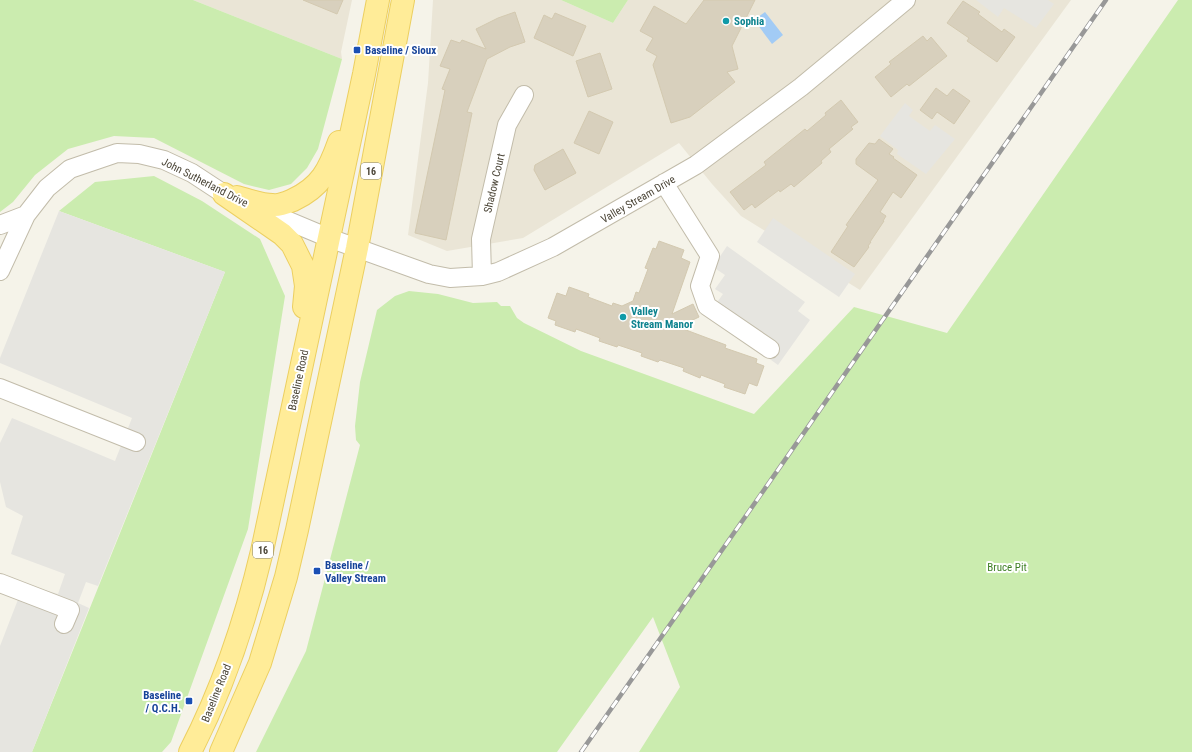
<svg xmlns="http://www.w3.org/2000/svg" width="1192" height="752" viewBox="0 0 1192 752" font-family="'Roboto Condensed',sans-serif">
  <style>
    .residential { fill: #eae5d6 }
    .green { fill: #cbecaf }
    .parking { fill: #e6e5e0 }
    .water { fill: #a2cbf5 }
    .building { fill: #d8d0bd; stroke: #d3c9b0 }
    .lines { fill: none; stroke-linecap: round; stroke-linejoin: round }
    .minor-casing { stroke: #c2bcaa; stroke-width: 20 }
    .major-casing { stroke: #eccf60; stroke-width: 24 }
    .minor { stroke: #fff; stroke-width: 18 }
    .major { stroke: #ffec98; stroke-width: 22 }
    .rail-casing { stroke: #989898; stroke-width: 4.5 }
    .rail { stroke: #fff; stroke-width: 3; stroke-dasharray: 9; stroke-linecap: butt }
    .culture-dot { fill: #0f9aa8; stroke: #fff; stroke-width: 1.5 }
    .transit-dot { fill: #1a4fb4; stroke: #fff; stroke-width: 1.5 }
    .labels { text-anchor: middle; stroke-width: 4; stroke-linejoin: round; paint-order: stroke }
    .shield { fill: #fff; stroke: #807c72; stroke-width: 1 }
    .shield-label { font-size: 10px; font-weight: bold; fill: #4a4436 }
    .culture-label { font-size: 11px; font-weight: bold; fill: #0d838f; stroke: #fff; text-anchor: start }
    .transit-label { font-size: 11px; font-weight: bold; fill: #164399; stroke: #fff; text-anchor: start }
    .street-label { font-size: 11px; fill: #4a4436; stroke: #fff }
    .park-label { font-size: 11px; fill: #3f8025; stroke: #fff }
  </style>
  <rect width="100%" height="100%" fill="#f5f3e9"/>
  <!-- residential -->
  <path class="residential" d="M 193,0 L 352,0 L 341,52 L 342,59 Z
    M 433,0 L 561,0 L 613,23 L 628,0 L 1071,0 L 860,290 L 741,216 L 712,184 L 679,143 L 523,238 L 447,251 L 408,235 L 428,83 Z"/>
  <!-- green -->
  <path class="green" d="M 0,0 L 193,0 L 342,59 L 318,149 L 307,168 L 291,184 L 269,190 L 244,184 L 154,138 L 114,136 L 68,149 L 35,175 L 13,202 L 0,212 Z
    M 561,0 L 628,0 L 613,23 Z
    M 1178,0 L 1192,0 L 1192,752 L 639,752 L 680,687 L 653,617 L 557,752 L 256,752 L 306,651 L 360,445 L 356,440 L 355,426 L 360,382 L 377,310 L 395,296 L 409,291 L 438,294 L 473,303 L 497,302 L 501,306 L 510,306 L 517,318 L 524,323 L 581,351 L 754,414 L 854,307 L 947,333 Z
    M 154,176 L 202,201 L 260,239 L 285,296 L 248,529 L 171,742 L 162,752 L 32,752 L 225,272 L 59,211 L 95,182 Z"/>
  <!-- parking -->
  <path class="parking" d="M 976,0 L 1048,0 L 1054,4 L 1036,28 L 1004,8 L 998,17 Z
    M 905,103 L 913,110 L 909,116 L 930,131 L 935,125 L 955,139 L 926,174 L 897,154 L 898,150 L 880,136 Z
    M 59,211 L 225,272 L 98,586 L 86,582 L 78,603 L 89,608 L 32,752 L 0,752 L 0,646 L 24,584 L 58,594 L 65,574 L 11,554 L 23,516 L 6,507 L 0,482 L 0,443 L 12,418 L 115,461 L 132,418 L 0,363 L 0,358 Z
    M 773,218 L 855,274 L 839,297 L 757,242 Z
    M 727,246 L 805,302 L 798,311 L 810,320 L 778,365 L 708,315 L 723,294 L 715,289 L 725,275 L 713,267 Z"/>
  <!-- water -->
  <path class="water" d="M 765,12 L 783,35 L 772,44 L 754,20 Z"/>
  <!-- building -->
  <path class="building" d="M 303,0 L 343,0 L 337,14 Z
    M 704,0 L 755,0 L 732,46 L 738,69 L 727,72 L 735,82 L 690,117 L 671,123 L 653,65 L 657,56 L 646,50 L 653,38 L 640,31 L 654,6 L 686,24 Z
    M 963,1 L 980,12 L 978,14 L 1002,32 L 1004,29 L 1015,37 L 997,62 L 967,41 L 969,38 L 947,23 Z
    M 515,12 L 525,42 L 510,47 L 487,59 L 467,112 L 472,113 L 446,240 L 415,233 L 445,90 L 442,89 L 450,69 L 440,66 L 451,40 L 460,43 L 462,40 L 486,49 L 476,29 L 498,18 Z
    M 555,13 L 586,26 L 573,56 L 534,38 L 544,15 L 552,19 Z
    M 923,36 L 927,41 L 931,37 L 947,56 L 909,86 L 907,84 L 891,97 L 875,77 L 891,64 L 889,62 Z
    M 600,53 L 612,89 L 588,97 L 576,61 Z
    M 936,88 L 947,96 L 953,89 L 970,101 L 954,124 L 937,112 L 932,119 L 920,110 Z
    M 841,100 L 858,122 L 851,127 L 853,129 L 829,149 L 831,152 L 821,161 L 822,163 L 794,187 L 791,184 L 780,192 L 779,190 L 755,208 L 752,204 L 744,210 L 730,192 L 766,165 L 764,162 L 805,129 L 807,131 L 826,115 L 825,113 Z
    M 589,111 L 613,122 L 599,154 L 574,143 Z
    M 879,139 L 893,149 L 889,154 L 894,157 L 893,158 L 917,175 L 901,198 L 893,192 L 880,212 L 886,216 L 883,221 L 884,221 L 870,242 L 871,242 L 868,246 L 869,247 L 854,267 L 831,252 L 848,226 L 846,225 L 878,180 L 856,164 L 856,159 L 869,143 L 875,144 Z
    M 563,149 L 576,173 L 545,190 L 534,170 L 535,165 Z
    M 659,241 L 684,250 L 681,258 L 690,262 L 672,314 L 693,304 L 699,317 L 678,327 L 726,345 L 725,348 L 757,359 L 756,363 L 764,366 L 757,386 L 749,383 L 745,394 L 724,387 L 725,384 L 701,375 L 700,378 L 683,371 L 684,368 L 660,360 L 658,362 L 641,356 L 642,353 L 618,345 L 617,347 L 599,341 L 600,338 L 576,329 L 575,332 L 555,325 L 556,321 L 548,318 L 557,293 L 566,296 L 569,287 L 589,294 L 588,297 L 612,306 L 613,303 L 622,306 L 633,301 L 636,292 L 639,293 L 648,269 L 645,268 L 653,248 L 656,249 Z"/>
  <g class="lines">
    <defs>
      <path id="minor" d="M 664,183 L 710,256 L 700,286 L 707,306 L 770,349
        M 0,225 L 26,215
        M 0,271 L 26,215 L 47,188 L 70,169 L 117,153 L 139,154 L 164,160 L 192,173 L 224,194 L 329,238 L 429,274 L 450,278 L 482,276 L 498,272 L 553,247 L 696,165 L 801,87 L 906,0
        M 482,276 L 481,239 L 507,125 L 524,95
        M 0,388 L 136,442
        M 0,583 L 70,610 L 64,624"/>
      <path id="major" d="M 224,194 L 282,234 L 292,244 L 303,266 L 306,286 L 304,307
        M 237,197 C 248,200 261,205 273,205 C 279,206 288,202 293,200 C 321,187 329,170 339,142
        M 190,752 C 222,690 246,619 262,551 L 364,74 L 378,0
        M 221,752 L 260,663 L 286,577 L 297,530 L 357,248 L 403,0"/>
    </defs>
    <!-- minor casing -->
    <use href="#minor" class="minor-casing"/>
    <!-- major casing -->
    <use href="#major" class="major-casing"/>
    <!-- minor -->
    <use href="#minor" class="minor"/>
    <!-- major -->
    <use href="#major" class="major"/>
    <defs>
      <path id="rail" d="M 581,752 L 1106,0"/>
    </defs>
    <!-- rail casing -->
    <use href="#rail" class="rail-casing"/>
    <!-- rail -->
    <use href="#rail" class="rail"/>
  </g>
  <!-- markers -->
  <g class="culture-dot">
    <circle cx="726" cy="21" r="4"/>
    <circle cx="623" cy="317" r="4"/>
  </g>
  <g class="transit-dot">
    <rect x="353" y="46" width="8" height="8" rx="2"/>
    <rect x="313" y="567" width="8" height="8" rx="2"/>
    <rect x="185" y="697" width="8" height="8" rx="2"/>
  </g>
  <g class="labels">
    <!-- shield labels -->
    <g class="shield">
      <rect x="361" y="163" width="20" height="16" rx="3"/>
      <rect x="253" y="542" width="20" height="16" rx="3"/>
    </g>
    <g class="shield-label">
      <text x="371" y="175">16</text>
      <text x="263" y="554">16</text>
    </g>
    <!-- culture labels -->
    <g class="culture-label">
      <text x="734" y="25">Sophia</text>
      <text x="631" y="315">Valley<tspan x="631" dy="13">Stream Manor</tspan></text>
    </g>
    <!-- transit labels -->
    <g class="transit-label">
      <text x="365" y="54">Baseline / Sioux</text>
      <text x="325" y="569">Baseline /<tspan x="325" dy="13">Valley Stream</tspan></text>
      <text x="181" y="699" text-anchor="end">Baseline<tspan x="181" dy="13">/ Q.C.H.</tspan></text>
    </g>
    <!-- street labels -->
    <g class="street-label">
      <text transform="translate(205 182) rotate(27)" y="4">John Sutherland Drive</text>
      <text transform="translate(494 183) rotate(-77)" y="4">Shadow Court</text>
      <text transform="translate(638 199) rotate(-30)" y="4">Valley Stream Drive</text>
      <text transform="translate(298 380) rotate(-78)" y="4">Baseline Road</text>
      <text transform="translate(216 693) rotate(-68)" y="4">Baseline Road</text>
    </g>
    <!-- park labels -->
    <g class="park-label">
      <text x="1007" y="571">Bruce Pit</text>
    </g>
  </g>
</svg>
